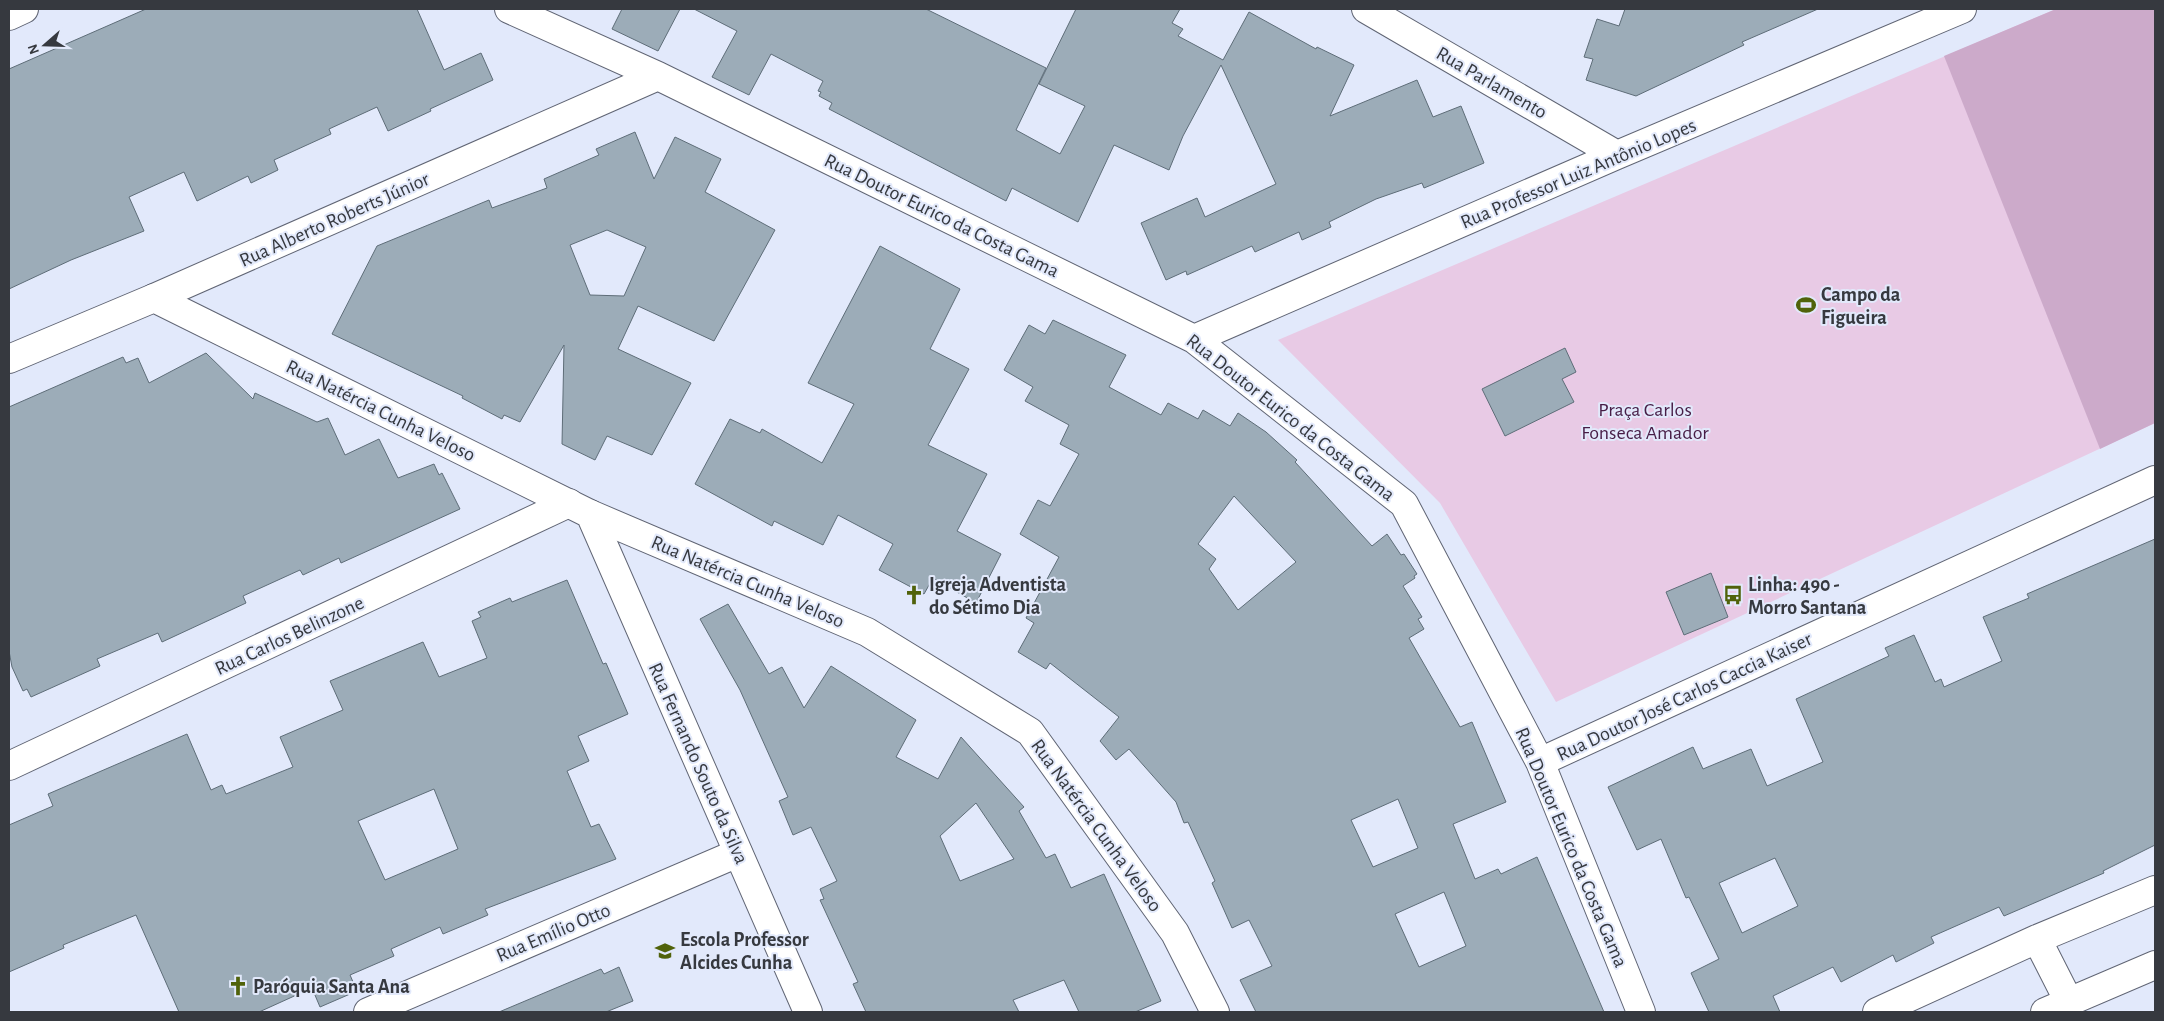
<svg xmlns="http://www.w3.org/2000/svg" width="2164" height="1021" viewBox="0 0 2164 1021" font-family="'Alegreya Sans',sans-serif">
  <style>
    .green { fill: #e8cae5 }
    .forest { fill: #ccaaca }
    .building { fill: #9cacb8; stroke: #5e6d78; fill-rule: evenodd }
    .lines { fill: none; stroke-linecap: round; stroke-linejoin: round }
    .minor-casing { stroke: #606574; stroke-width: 30 }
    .tertiary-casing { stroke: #606574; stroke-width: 30 }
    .minor { stroke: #fff; stroke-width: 28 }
    .tertiary { stroke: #fff; stroke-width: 28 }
    .labels { text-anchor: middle; stroke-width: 4; stroke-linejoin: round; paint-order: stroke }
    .street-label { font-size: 20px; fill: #36393f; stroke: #e2e9fb }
    .poi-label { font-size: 20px; font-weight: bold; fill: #36393f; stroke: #e2e9fb; text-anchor: start }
    .park-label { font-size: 20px; fill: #471d46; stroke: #e2e9fb }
  </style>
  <rect width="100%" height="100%" fill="#e2e9fb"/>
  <!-- green -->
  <path class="green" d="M 2056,9 L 2155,9 L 2155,423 L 1556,702 L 1440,503 L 1278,340 Z"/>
  <!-- forest -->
  <path class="forest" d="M 2056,9 L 2155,9 L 2155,423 L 2100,449 L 1944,56 Z"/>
  <!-- building -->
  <path class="building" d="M 146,9 L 417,9 L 444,70 L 481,53 L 493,80 L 430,109 L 431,111 L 388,131 L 377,107 L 329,129 L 331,134 L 274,160 L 278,170 L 251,183 L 248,176 L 197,201 L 184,172 L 129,197 L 144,231 L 71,260 L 9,289 L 9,69 Z
    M 622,9 L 680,9 L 658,51 L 612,29 Z
    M 694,9 L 926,9 L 1046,68 L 1016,130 L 1060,154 L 1085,106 L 1039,84 L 1076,9 L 1180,9 L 1172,23 L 1183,29 L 1178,36 L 1223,60 L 1249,12 L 1316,49 L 1317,47 L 1354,65 L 1330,116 L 1417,80 L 1433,117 L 1461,106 L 1484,163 L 1424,188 L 1422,183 L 1376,199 L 1329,222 L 1331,227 L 1302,240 L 1299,232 L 1255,252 L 1252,246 L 1187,275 L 1186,271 L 1166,280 L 1141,223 L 1197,198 L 1205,217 L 1276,184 L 1221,65 L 1183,136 L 1169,170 L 1114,145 L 1078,222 L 1012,188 L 1006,201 L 829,109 L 832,103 L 819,96 L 821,92 L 818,91 L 823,81 L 771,54 L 749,95 L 712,77 L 737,31 Z
    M 1625,9 L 1818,9 L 1742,42 L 1744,45 L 1636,96 L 1586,80 L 1593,59 L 1584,57 L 1597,19 L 1619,26 Z
    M 635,132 L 654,179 L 675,137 L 721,159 L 705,192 L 775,230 L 714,341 L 638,306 L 618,349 L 691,383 L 652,455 L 607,436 L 595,460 L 562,444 L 564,345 L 520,422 L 504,415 L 502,419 L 462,398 L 463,396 L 332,334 L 377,246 L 489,200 L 492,208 L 547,188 L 544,179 L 599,155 L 596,149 ZM 607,230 L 646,247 L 624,296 L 590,295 L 570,245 Z
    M 880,246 L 960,289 L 930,349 L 969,369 L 928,445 L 987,474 L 957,531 L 1001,554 L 976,603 L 933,578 L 924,594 L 879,570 L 893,544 L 838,515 L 823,545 L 774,521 L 772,526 L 695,484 L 730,419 L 760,433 L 762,429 L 822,463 L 854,404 L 808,383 Z
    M 1053,320 L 1126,355 L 1109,387 L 1161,415 L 1168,403 L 1198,419 L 1203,410 L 1230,426 L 1238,413 L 1266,432 L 1297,460 L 1295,462 L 1372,546 L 1387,534 L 1401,555 L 1404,554 L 1417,574 L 1414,576 L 1415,578 L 1403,586 L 1422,617 L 1418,619 L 1424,629 L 1409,638 L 1460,727 L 1472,722 L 1506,802 L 1453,824 L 1475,879 L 1498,869 L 1501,874 L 1537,857 L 1604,1012 L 1256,1012 L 1240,980 L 1272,966 L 1249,920 L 1232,928 L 1212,883 L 1215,881 L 1188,822 L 1184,823 L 1176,802 L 1129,749 L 1116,760 L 1100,741 L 1119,717 L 1050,663 L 1046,669 L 1018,652 L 1034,623 L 1026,618 L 1059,557 L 1020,534 L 1038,500 L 1050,506 L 1079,454 L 1060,444 L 1069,425 L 1025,401 L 1033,387 L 1004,370 L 1029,325 L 1045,334 ZM 1234,496 L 1296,562 L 1238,610 L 1209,569 L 1216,559 L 1198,544 ZM 1398,799 L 1418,848 L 1373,867 L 1351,820 ZM 1444,892 L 1466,946 L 1419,967 L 1395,914 Z
    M 1565,348 L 1576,372 L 1562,379 L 1574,402 L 1505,436 L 1482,389 Z
    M 206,353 L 253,399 L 255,393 L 317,422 L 328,418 L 345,455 L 379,439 L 398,478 L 434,464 L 439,475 L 442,473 L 460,509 L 341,563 L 339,558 L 303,575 L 300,570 L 243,596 L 246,603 L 162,642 L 158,633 L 97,659 L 100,666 L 31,697 L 27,689 L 23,691 L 12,667 L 9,651 L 9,407 L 123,357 L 126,363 L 138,358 L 149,383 Z
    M 2155,539 L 2155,845 L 2103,871 L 2104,873 L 2004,916 L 1999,907 L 1931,937 L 1934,943 L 1896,962 L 1893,955 L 1841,982 L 1833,967 L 1773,996 L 1780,1012 L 1709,1012 L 1691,973 L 1719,959 L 1689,897 L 1686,898 L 1661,839 L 1637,850 L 1608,787 L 1693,747 L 1703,769 L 1751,749 L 1767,786 L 1823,762 L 1796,699 L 1889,656 L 1885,648 L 1914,635 L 1935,682 L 1941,679 L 1944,687 L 2002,661 L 1983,617 L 2029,598 L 2027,594 ZM 1775,858 L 1798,906 L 1742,933 L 1719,883 Z
    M 1711,573 L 1728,617 L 1684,635 L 1666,592 Z
    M 567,580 L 603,664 L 606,663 L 628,714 L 578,736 L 589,761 L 567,771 L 591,827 L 599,824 L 616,859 L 485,909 L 488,915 L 443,934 L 440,927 L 391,949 L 394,956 L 350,975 L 357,991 L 320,1007 L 312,988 L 259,1012 L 179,1012 L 136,915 L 63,945 L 64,948 L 9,972 L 9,825 L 53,806 L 48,794 L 187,734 L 211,790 L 222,785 L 226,794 L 293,767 L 280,737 L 343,710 L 330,681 L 423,642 L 439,677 L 487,658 L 472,621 L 481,617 L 478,612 L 510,598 L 512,602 ZM 434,789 L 458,849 L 385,880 L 358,821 Z
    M 728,604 L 769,674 L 782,667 L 804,708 L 831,666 L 916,720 L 896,757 L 938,779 L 961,737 L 1024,807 L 1019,811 L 1046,858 L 1055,854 L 1071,888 L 1104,874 L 1161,1001 L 1135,1012 L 1079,1012 L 1064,980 L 1013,1000 L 1019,1012 L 866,1012 L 853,984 L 858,982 L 820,900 L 824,899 L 820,889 L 837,881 L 811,827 L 793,835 L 779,801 L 788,797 L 740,690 L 700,619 ZM 976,803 L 1014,859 L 960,881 L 940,836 Z
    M 619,967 L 633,1001 L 606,1012 L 499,1012 L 601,969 L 604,974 Z"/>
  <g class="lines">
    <defs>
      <path id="minor" d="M 509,9 L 658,76 L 1194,339 L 1404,504 L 1540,762 L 1641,1012
        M 1366,9 L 1617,155
        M 9,16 L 24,9
        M 154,298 L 658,76
        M 1194,339 L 1617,155 L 1962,9
        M 590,514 L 867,632 L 1030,732 L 1175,933 L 1215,1012
        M 1540,762 L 2155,480
        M 9,766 L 569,503
        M 368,1012 L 738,853"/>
      <path id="tertiary" d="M 9,359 L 154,298 L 590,514 L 808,1012
        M 2037,939 L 2069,1002
        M 1877,1012 L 2037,939 L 2155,890
        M 2045,1012 L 2155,965"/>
    </defs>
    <!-- minor casing -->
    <use href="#minor" class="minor-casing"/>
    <!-- tertiary casing -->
    <use href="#tertiary" class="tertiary-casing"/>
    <!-- minor -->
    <use href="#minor" class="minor"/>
    <!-- tertiary -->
    <use href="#tertiary" class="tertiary"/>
  </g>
  <!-- icons -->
  <defs>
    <symbol id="stadium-bare" viewBox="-9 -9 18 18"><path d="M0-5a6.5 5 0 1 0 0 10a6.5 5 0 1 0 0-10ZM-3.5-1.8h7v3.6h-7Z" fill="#50620a" stroke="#e2e9fb" stroke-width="2.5" paint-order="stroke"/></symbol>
    <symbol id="church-bare" viewBox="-9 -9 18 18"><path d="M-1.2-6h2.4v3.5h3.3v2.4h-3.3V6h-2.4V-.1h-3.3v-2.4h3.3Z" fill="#50620a" stroke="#e2e9fb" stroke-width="2.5" paint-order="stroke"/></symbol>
    <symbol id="bus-bare" viewBox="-9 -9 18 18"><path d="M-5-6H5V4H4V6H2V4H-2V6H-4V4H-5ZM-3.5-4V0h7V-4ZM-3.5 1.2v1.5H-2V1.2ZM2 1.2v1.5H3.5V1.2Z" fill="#50620a" stroke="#e2e9fb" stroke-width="2.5" paint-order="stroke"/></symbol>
    <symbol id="school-bare" viewBox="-9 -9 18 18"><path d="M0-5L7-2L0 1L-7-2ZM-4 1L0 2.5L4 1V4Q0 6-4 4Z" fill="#50620a" stroke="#e2e9fb" stroke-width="2.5" paint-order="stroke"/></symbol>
  </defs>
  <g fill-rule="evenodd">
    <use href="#stadium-bare" x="1792" y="291" width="28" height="28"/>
    <use href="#church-bare" x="900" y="581" width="28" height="28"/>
    <use href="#bus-bare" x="1719" y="581" width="28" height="28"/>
    <use href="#school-bare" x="651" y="937" width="28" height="28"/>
    <use href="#church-bare" x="224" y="972" width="28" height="28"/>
  </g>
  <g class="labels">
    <!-- street labels -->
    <g class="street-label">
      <text transform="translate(1492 82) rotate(30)" y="7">Rua Parlamento</text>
      <text transform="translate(1578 173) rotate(-23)" y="7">Rua Professor Luiz Antônio Lopes</text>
      <text transform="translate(942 215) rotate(26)" y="7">Rua Doutor Eurico da Costa Gama</text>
      <text transform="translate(334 219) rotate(-24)" y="7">Rua Alberto Roberts Júnior</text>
      <text transform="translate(381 410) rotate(26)" y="7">Rua Natércia Cunha Veloso</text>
      <text transform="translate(1291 417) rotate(38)" y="7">Rua Doutor Eurico da Costa Gama</text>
      <text transform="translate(748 581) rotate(23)" y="7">Rua Natércia Cunha Veloso</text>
      <text transform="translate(289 635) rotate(-25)" y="7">Rua Carlos Belinzone</text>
      <text transform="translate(1684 696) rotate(-25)" y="7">Rua Doutor José Carlos Caccia Kaiser</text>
      <text transform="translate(699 763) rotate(66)" y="7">Rua Fernando Souto da Silva</text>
      <text transform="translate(1097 825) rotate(54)" y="7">Rua Natércia Cunha Veloso</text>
      <text transform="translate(1572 847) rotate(67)" y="7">Rua Doutor Eurico da Costa Gama</text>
      <text transform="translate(553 932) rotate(-23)" y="7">Rua Emílio Otto</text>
    </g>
    <!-- poi labels -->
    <g class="poi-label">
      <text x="1821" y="301">Campo da<tspan x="1821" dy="23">Figueira</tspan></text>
      <text x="929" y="591">Igreja Adventista<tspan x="929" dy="23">do Sétimo Dia</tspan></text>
      <text x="1748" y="591">Linha: 490 -<tspan x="1748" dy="23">Morro Santana</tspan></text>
      <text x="680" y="946">Escola Professor<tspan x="680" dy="23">Alcides Cunha</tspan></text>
      <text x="253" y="993">Paróquia Santa Ana</text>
    </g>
    <!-- park labels -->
    <g class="park-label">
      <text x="1645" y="416">Praça Carlos<tspan x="1645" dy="23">Fonseca Amador</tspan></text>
    </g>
  </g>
  <!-- border -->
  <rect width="2164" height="1021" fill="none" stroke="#36393f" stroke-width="20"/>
  <!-- north arrow -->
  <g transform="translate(45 45) rotate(250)" stroke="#e2e9fb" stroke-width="4" paint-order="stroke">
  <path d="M0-4L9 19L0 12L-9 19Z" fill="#36393f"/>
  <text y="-8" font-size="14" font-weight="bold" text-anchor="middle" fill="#36393f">N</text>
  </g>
</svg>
